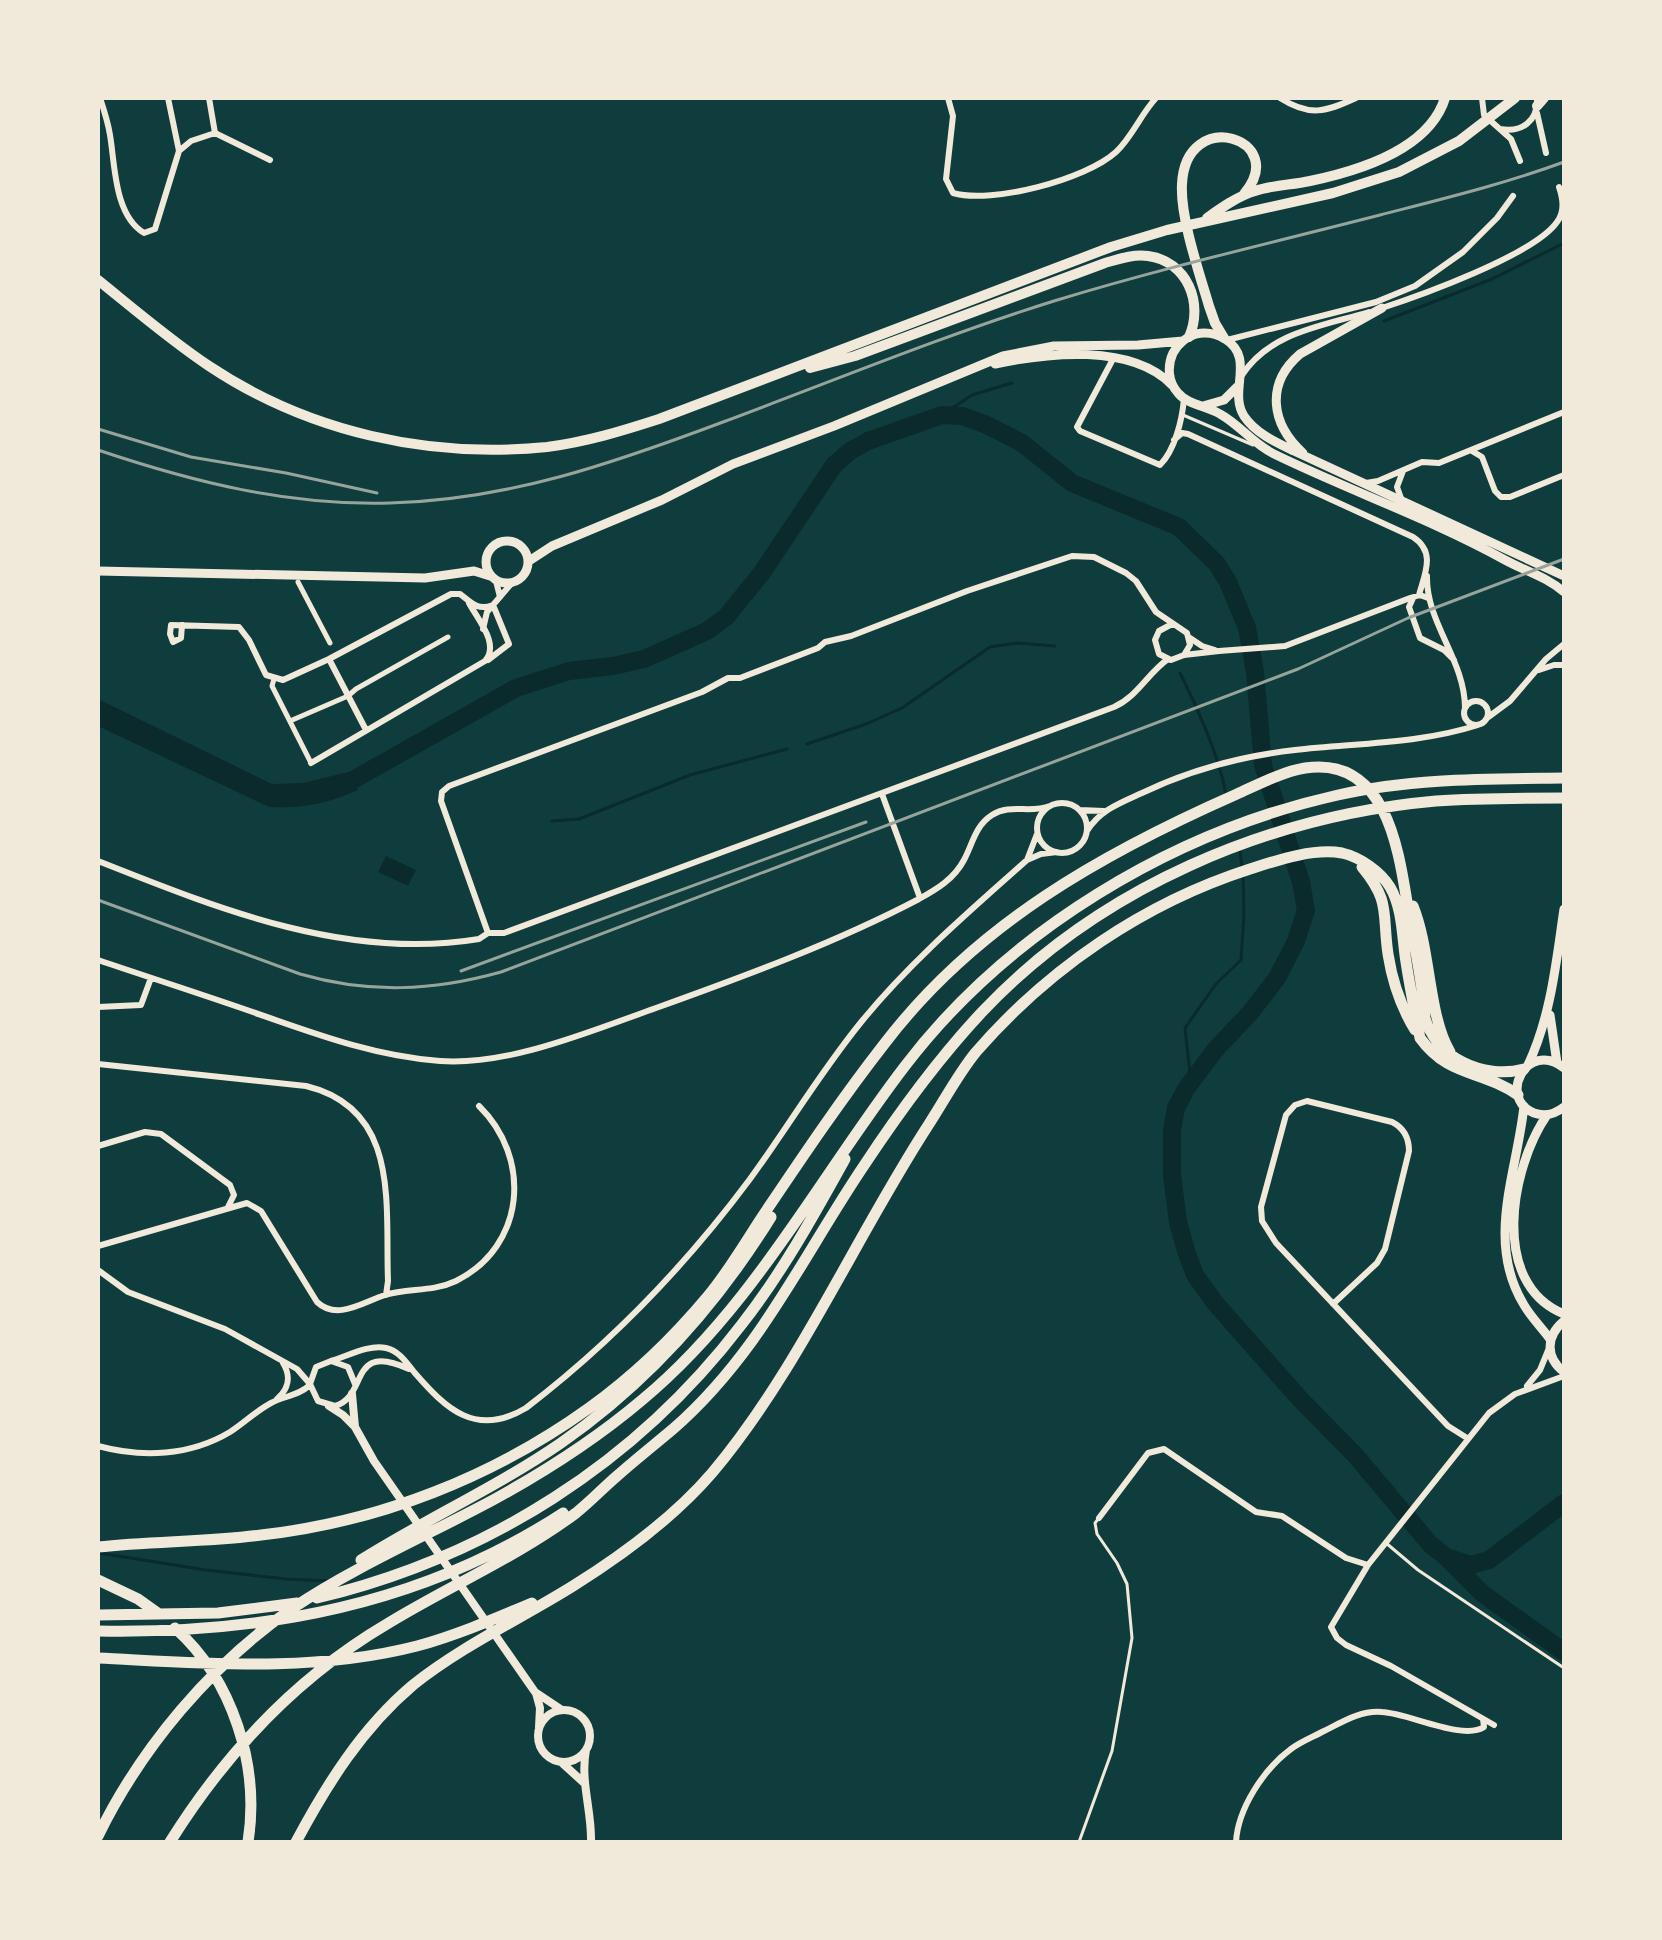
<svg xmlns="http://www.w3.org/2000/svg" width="1662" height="1940" viewBox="0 0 1662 1940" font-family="Helvetica,sans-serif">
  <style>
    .water { fill: #0a2a2b }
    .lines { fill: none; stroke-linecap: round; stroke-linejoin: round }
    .stream { stroke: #0a2a2b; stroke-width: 3 }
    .river { stroke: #0a2a2b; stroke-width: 18 }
    .service { stroke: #f1e9da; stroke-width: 3 }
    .pedestrian { stroke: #f1e9da; stroke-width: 5 }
    .minor { stroke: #f1e9da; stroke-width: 6 }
    .tertiary { stroke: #f1e9da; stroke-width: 8 }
    .secondary { stroke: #f1e9da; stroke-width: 9 }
    .primary { stroke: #f1e9da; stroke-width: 10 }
    .motorway { stroke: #f1e9da; stroke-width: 11 }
    .rail { stroke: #97a49c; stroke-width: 3 }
  </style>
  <rect width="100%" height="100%" fill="#0f3d3e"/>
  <!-- water -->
  <path class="water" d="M 98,699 L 272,784 L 303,783 L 348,772 L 358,790 C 330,803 301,809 269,807 L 98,726 Z
    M 386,856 L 416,870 L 408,886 L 378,872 Z"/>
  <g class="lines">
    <!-- stream -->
    <path class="stream" d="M 1384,321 L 1492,279 L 1564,243
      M 942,415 L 972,395 L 1012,383
      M 1180,673 C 1197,706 1220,759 1226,795
      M 807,744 L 866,724 L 902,708 L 990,647 L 1017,643 L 1055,646
      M 552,821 L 579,819 L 690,775 L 787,749
      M 1240,851 L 1242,867
      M 1191,1082 L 1185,1028 L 1216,984 L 1241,960 L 1244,914 L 1243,875
      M 99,1553 L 206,1570 L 286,1579 L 331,1581"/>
    <!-- river -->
    <path class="river" d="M 331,789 L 353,780 L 516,688 L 569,671 L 613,666 L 644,659 L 707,631 L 726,617 L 761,574 L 834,465 L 850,451 L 868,441 L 942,415 L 962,416 L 987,425 L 1022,443 L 1072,483 L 1179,527 L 1217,564 L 1228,582 L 1247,628 L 1255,672 L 1263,765 L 1301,882 L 1306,910 L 1296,941 L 1277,978 L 1250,1013 L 1215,1050 L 1186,1089 L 1176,1108 L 1172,1130 L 1172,1175 L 1178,1222 L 1186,1251 L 1195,1275 L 1216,1304 L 1300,1399 L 1355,1455 L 1430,1544 L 1446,1557 L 1471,1565 L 1489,1560 L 1564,1503
      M 1448,1559 L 1483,1594 L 1564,1652"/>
    <!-- service -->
    <path class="service" d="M 1183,415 L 1253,445
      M 1386,1543 L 1418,1570 L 1564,1668
      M 1079,1842 L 1112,1751 L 1132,1638 L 1127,1584 L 1117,1563 L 1097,1534 L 1095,1523 L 1099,1518"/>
    <!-- pedestrian -->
    <path class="pedestrian" d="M 298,582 L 330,643
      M 274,679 L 272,686 L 311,763
      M 290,721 L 348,696 L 356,689 L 448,637"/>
    <!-- minor -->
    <path class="minor" d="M 100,98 C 104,110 108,122 110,135 C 115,164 114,215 144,233 L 155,229 L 179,151 L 191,141 L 215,133 L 209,98
      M 168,98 L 179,151
      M 948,98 L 953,116 L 946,179 L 953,193 C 992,204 1085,180 1116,152 C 1132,137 1141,114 1156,98
      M 1280,98 C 1310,117 1325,112 1356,98
      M 1482,98 L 1484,115 L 1511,139 L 1520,161
      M 1537,113 L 1546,153
      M 1500,129 C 1522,133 1538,121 1537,98
      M 215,133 L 270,160
      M 1379,309 C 1419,296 1534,255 1557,222 C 1565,211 1563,199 1559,187
      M 1227,340 L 1376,302 L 1415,286 L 1463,252 L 1497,218 L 1513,196
      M 1113,359 L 1077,427 L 1080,431 L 1160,465 C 1175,450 1182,420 1184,399
      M 1242,375 C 1270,332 1323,326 1369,312
      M 1174,440 L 1182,433 L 1188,434 L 1413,537 C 1436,552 1425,573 1419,595
      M 1472,451 L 1482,457 L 1495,491 L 1501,497 L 1510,497 L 1564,475
      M 1366,483 L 1378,481 L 1422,462 L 1439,463 L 1564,412
      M 1402,501 L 1397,487 L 1403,471
      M 1427,576 C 1426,623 1465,660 1465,708
      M 496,581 L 500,597
      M 1413,598 L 1409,607 L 1420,638 L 1444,650 L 1454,660
      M 1172,624 L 1159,631 L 1155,640 L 1159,654 L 1171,660 L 1184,655 L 1219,651 L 1285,646 L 1410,598 L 1420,595 L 1428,598
      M 182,625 L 181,638 L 173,642 L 170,634 L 171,625 L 239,627 L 249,640 L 266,675 L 283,680 L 329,659 L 451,594 L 460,594 C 472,603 477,611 493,605
      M 483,629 L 487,612 L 511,584
      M 1190,638 L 1202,646 L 1215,650
      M 329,659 L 366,730
      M 488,660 L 509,644 L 493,605
      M 1539,670 L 1554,665 L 1564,665
      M1464 713a12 12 0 1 1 24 0a12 12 0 1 1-24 0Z
      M 1487,718 L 1510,701 L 1546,659 L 1564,644
      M 311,763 L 485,661 C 500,644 478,620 469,603
      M 882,794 L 920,898
      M1037 828a25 25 0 1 1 50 0a25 25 0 1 1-50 0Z
      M 1080,810 L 1104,811
      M 1087,831 C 1100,810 1120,803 1142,793 C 1190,770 1242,756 1295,750 C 1356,743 1419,744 1478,725
      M 1027,860 L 1037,834
      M 98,861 C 219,909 347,961 479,939 L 488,933 L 504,933 L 1114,707 C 1138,696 1147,674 1168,659
      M 488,933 L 441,801 L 442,792 L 449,786 L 702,692 L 728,678 L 740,678 L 818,648 L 825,642 L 851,636 L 967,591 L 1072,556 L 1094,557 L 1126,573 L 1136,581 L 1156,612 L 1187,633 L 1190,645 L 1184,655
      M 98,960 C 148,977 198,993 247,1010 C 310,1032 372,1056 440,1061 C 509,1066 591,1031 656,1008 C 745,976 835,943 919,899 C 937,889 954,879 964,860 C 973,843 975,826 992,815 C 1011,803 1029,814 1050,806
      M 98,1007 L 141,1005 L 151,978
      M 98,1064 L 306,1086 C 401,1109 385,1205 388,1281 L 386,1295
      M 98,1146 L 145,1132 L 161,1134 L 230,1185 L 234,1195 L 228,1207
      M 98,1246 L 247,1203 L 261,1211 L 317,1302 C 337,1321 363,1302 385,1295 C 408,1288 433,1292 456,1281 C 526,1246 532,1158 479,1106
      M 98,1270 L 128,1292 L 225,1329 L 297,1369 L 310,1384
      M 1333,1304 L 1377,1263 L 1385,1249 L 1409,1151 C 1409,1138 1404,1128 1392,1122 L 1307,1101 L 1295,1105 L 1286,1115 L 1261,1207 L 1262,1221 L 1276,1243 L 1448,1426 L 1467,1438
      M 331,1361 C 348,1356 369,1344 386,1348 C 399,1351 406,1362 414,1372 C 446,1409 476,1438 526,1408 C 611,1343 686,1265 750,1179 C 788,1127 821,1071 862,1021 C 911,961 970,911 1027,860 L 1041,854 L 1057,852
      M 355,1384 L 348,1367 L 331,1361 L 316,1367 L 310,1384 L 318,1401 L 335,1406 C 369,1396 348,1341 409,1369
      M 1527,1386 L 1540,1370 L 1549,1348
      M 277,1399 C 289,1389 291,1376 283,1363
      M 98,1446 C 142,1458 190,1456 230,1432 C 244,1423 256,1411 271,1403 C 284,1396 298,1396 310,1385
      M 1099,1518 L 1148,1453 L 1164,1449 L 1256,1512 L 1282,1516 L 1346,1558 L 1368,1565
      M 1494,1725 L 1391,1666 L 1346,1645 L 1337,1638 L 1331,1627 L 1368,1565 L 1489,1413 L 1515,1394 L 1564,1376
      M 1236,1842 C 1238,1808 1264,1769 1291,1749 C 1302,1741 1313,1737 1324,1731 C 1342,1722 1361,1710 1382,1712 C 1408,1713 1463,1741 1484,1727 L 1483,1719"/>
    <!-- tertiary -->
    <path class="tertiary" d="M 352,1394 L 355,1427 L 374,1461 L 535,1692 L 562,1710
      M 329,1406 L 343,1415 L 355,1427
      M 536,1693 L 540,1708 L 539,1727
      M538 1736a26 26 0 1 1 52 0a26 26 0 1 1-52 0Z
      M 586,1750 C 580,1781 592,1811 591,1842
      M 561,1762 L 583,1782"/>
    <!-- secondary -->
    <path class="secondary" d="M 995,364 C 1047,353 1131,343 1172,385
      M 1203,406 L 1224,400 L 1237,387
      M 1303,453 C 1271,424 1265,384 1300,354 L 1382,308
      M486 562a21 21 0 1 1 42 0a21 21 0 1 1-42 0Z
      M 529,561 L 552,546 L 662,500 L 733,464 L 834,426 L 1003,356 L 1054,346 L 1138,345 L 1183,341
      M 98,571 L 425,578 L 474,571 L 490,576
      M 1564,576 L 1294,451 C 1277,443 1255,433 1244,416 C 1228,391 1256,358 1225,339 C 1217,334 1206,332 1196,334 C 1186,337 1178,344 1173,353 C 1167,366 1168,382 1178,393 C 1188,405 1207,406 1220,414 C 1240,425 1253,444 1274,454 C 1350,491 1431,519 1505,560 C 1525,571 1547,577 1564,592
      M 1550,1015 L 1557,1063
      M 1528,1065 C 1551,1016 1556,963 1564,909
      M 1564,1068 C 1527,1039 1497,1098 1534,1113 C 1545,1117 1555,1114 1564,1107
      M 1524,1106 C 1517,1173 1485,1241 1524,1305 C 1531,1317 1542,1328 1550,1339
      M 1547,1115 C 1511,1167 1489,1284 1564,1314
      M 1564,1321 C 1546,1336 1545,1357 1564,1372"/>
    <!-- primary -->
    <path class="primary" d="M 1537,106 L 1544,98
      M 1207,218 C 1221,208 1238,196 1255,191 C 1272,185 1292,185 1310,181 C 1358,171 1429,150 1445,98
      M 98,280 C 134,309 170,340 209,366 C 308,432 429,459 547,447 C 586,442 622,431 659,419 L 1111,247 L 1167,230 L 1333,193 L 1399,172 L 1459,141 L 1515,98
      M 1224,338 L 1215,323 L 1209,306 C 1199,272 1180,217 1182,184 C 1186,105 1291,139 1244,194
      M 810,368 L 855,356 L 1105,263 C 1119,259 1133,254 1148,256 C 1187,261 1204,303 1189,337"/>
    <!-- motorway -->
    <path class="motorway" d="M 1362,867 C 1391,902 1382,913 1388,954 C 1392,980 1401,1007 1415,1030
      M 1413,906 C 1431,950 1428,1015 1450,1052
      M 1424,1015 C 1435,1058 1483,1080 1524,1069
      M 98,1547 C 152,1541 207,1542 261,1535 C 379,1522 493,1477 589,1408 C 632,1377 673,1338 708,1296 C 729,1271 746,1241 764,1214 C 803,1156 842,1098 885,1043 C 976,924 1103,853 1237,794 C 1259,784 1282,772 1305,768 C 1384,756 1398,845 1407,902 C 1413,942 1423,979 1425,1019
      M 361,1560 C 426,1519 497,1487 561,1443 C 647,1383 716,1306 771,1217
      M 98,1580 L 138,1599 L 159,1614
      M 317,1598 C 488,1557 636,1463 742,1324 C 782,1273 814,1215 845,1159
      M 98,1615 L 218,1613 L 297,1603
      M 175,1628 C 233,1680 260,1766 248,1842
      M 98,1631 C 264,1634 422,1605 563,1513
      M 98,1658 C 204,1663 312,1673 417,1646 C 457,1635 494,1619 532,1603
      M 98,1836 C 141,1748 211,1664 293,1608 C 356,1566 426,1536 493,1500 C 546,1471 596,1439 642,1400 C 752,1309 819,1178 905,1066 C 1008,931 1172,832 1338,795 C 1411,778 1489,779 1564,778
      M 170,1842 C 225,1754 297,1677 387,1624 C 449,1586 517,1557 576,1513 C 590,1502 603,1488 617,1476 C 635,1460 654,1445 673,1429 C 760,1353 802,1257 865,1164 C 900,1111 938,1059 982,1012 C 1099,888 1267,816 1436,801 C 1479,798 1521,798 1564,798
      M 296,1842 C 327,1784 362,1728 413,1685 C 462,1646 520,1619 573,1586 C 621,1556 675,1516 712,1473 C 798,1371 856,1236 929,1124 C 944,1101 958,1074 976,1052 C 1049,968 1144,903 1250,869 C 1278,860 1313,848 1342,853 C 1360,857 1381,872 1390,887 C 1403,909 1402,938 1406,962 C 1410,988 1415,1013 1420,1038 C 1449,1078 1483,1070 1518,1095"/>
    <!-- rail -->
    <path class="rail" d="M 98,429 L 191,457 L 286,473 L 377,493
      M 98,450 C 193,482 289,506 390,503 C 508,500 614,463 723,422 C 833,381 942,336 1054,301 C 1162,268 1271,243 1380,215 C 1442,199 1504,184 1564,162
      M 98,900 L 300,974 C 369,994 433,991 501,972 L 1298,669 L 1408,618 L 1564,559
      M 461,971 L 866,822"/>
  </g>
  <!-- border -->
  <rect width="1662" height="1940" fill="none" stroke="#f1e9da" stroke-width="200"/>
</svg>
